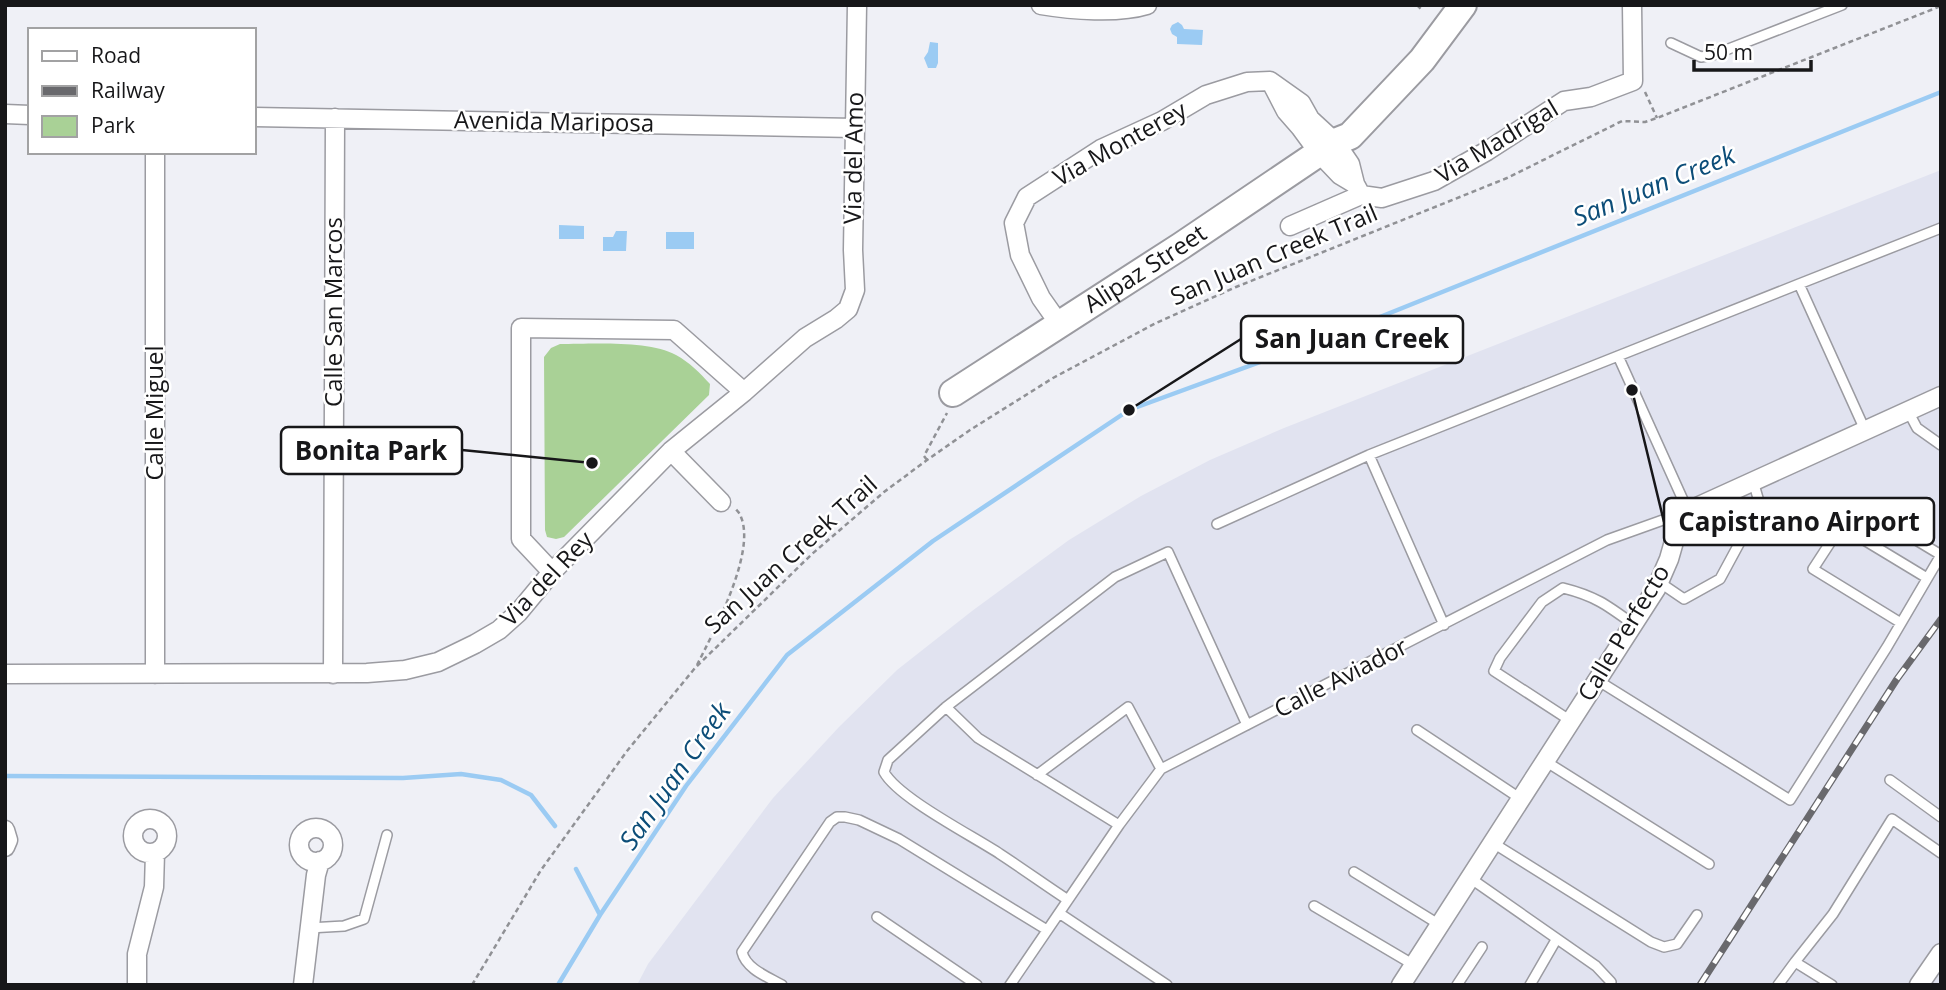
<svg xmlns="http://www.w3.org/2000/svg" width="1946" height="990" viewBox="0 0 1946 990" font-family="'Open Sans',sans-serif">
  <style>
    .built { fill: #e1e3f0 }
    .green { fill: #a9d196 }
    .water { fill: #9bcbf3 }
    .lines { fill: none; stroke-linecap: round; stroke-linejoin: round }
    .stream { stroke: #9bcbf3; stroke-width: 4.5 }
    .lane-casing { stroke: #9b9ba1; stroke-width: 12 }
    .street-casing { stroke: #9b9ba1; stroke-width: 21 }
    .secondary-casing { stroke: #9b9ba1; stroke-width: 30 }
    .path { stroke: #909195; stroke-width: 2.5; stroke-dasharray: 5 3.5; stroke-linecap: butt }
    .lane { stroke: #fff; stroke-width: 9 }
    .street { stroke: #fff; stroke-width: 18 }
    .secondary { stroke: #fff; stroke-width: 26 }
    .rail-casing { stroke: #69696d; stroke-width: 7 }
    .rail { stroke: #fff; stroke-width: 4.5; stroke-dasharray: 13; stroke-linecap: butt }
    .labels { text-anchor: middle; stroke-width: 5; stroke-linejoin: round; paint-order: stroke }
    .street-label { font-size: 24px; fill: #171719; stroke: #fff }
    .water-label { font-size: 26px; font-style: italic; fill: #0c4d78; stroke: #fff }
    .leader { fill: none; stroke: #171719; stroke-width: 2.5 }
    .callout-dot { fill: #171719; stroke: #fff; stroke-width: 2.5 }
    .callout { fill: #fff; stroke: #171719; stroke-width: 2.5 }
    .callout-label { font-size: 26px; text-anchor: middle; font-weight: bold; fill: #171719 }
  </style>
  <rect width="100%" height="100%" fill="#eff0f6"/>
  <!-- built -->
  <path class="built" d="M 1941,170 L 1941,985 L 637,985 L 648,964 L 773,798 L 839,727 L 897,670 L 972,611 L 1069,540 L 1141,496 L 1210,460 L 1284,428 Z"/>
  <!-- green -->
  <path class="green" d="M 560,344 C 591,344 649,340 676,355 C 689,362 700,373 710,384 L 709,395 L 564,537 L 556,539 L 547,537 L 545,530 L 544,357 L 551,348 Z"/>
  <!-- water -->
  <path class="water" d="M 1178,22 L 1182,25 L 1184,29 L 1203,30 L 1202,45 L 1177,44 L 1177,37 L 1172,34 L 1170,29 L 1172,25 Z
    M 930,42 L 938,43 L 938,63 L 936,68 L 928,68 L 924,58 L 928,52 Z
    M 559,225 L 584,226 L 584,239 L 559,239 Z
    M 616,231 L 627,231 L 626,251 L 603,251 L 603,237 L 613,237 Z
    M 666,232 L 694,232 L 694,249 L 666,249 Z"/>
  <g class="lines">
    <!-- stream -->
    <path class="stream" d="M 5,776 L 403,778 L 461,774 L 501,780 L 531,795 L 555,826
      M 576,869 L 600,915
      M 558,985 L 600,915 L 686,786 L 787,655 L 933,541 L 1129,410 L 1345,331 L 1941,92"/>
    <defs>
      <path id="lane" d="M 1671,43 L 1701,57 L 1713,55 L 1842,5
        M 1799,284 L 1941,228
        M 1908,411 L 1917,428 L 1941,445
        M 1217,524 L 1369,455
        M 1860,536 L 1873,514 L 1941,555
        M 1659,582 L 1684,599 L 1720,579 L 1760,505 L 1753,481
        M 1901,623 L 1813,569 L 1841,526 L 1927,578
        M 1444,625 L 1369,455 L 1618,356
        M 1597,680 L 1790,800 L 1887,647 L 1941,555
        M 946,707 L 888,760 L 884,772 C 898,798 973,836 1000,854 C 1023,869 1045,885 1068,900
        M 1571,721 L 1494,671 L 1500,658 L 1542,602 L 1563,588 C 1595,596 1607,605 1633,624
        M 1417,730 L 1521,799
        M 1545,761 L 1709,864
        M 1037,775 L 1128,707 L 1161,769 L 1607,540 L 1688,511 L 1618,356 L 1799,284 L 1865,430
        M 1890,780 L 1941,817
        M 1119,825 L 978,738 L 946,707 L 1115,577 L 1168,552 L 1247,725
        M 1493,843 L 1651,942 L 1664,947 L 1677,944 L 1697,915
        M 1354,872 L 1440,925
        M 1470,878 L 1596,966 L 1611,982 L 1610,985
        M 1314,906 L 1414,965
        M 1059,913 L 1167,985
        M 877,917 L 977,985
        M 309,928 L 344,926 L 364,919 L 387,835
        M 1795,962 L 1833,914 L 1892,819 L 1941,853
        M 782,985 C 768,977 746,969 742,952 L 830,822 L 837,817 L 845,817 L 859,820 L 899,839 L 1047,930
        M 1010,985 L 1119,825 L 1161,769
        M 1457,985 L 1482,947
        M 1530,985 L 1556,940
        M 1778,985 L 1795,962 L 1832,985"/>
      <path id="street" d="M 1041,5 C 1071,10 1118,14 1147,5
        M 1272,84 L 1286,111 L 1300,127 L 1319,153 L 1340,175 L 1355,184
        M 5,114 L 30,115
        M 254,117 L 855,128
        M 155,152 L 155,674
        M 1290,226 L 1361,195 L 1382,198 L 1434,181 L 1487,151 L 1564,101 L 1591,97 L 1633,81 L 1632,5
        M 1060,325 L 1041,298 L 1020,255 L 1014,223 L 1027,197 L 1101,149 L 1162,121 L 1206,95 L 1247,82 L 1270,81 L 1301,103 L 1310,119 L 1335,142 L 1350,164 L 1355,184 L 1361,195
        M 671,451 L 721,502
        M 552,572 L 521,539 L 521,328 L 674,330 L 744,392
        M 5,674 L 367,673 L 405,670 L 438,662 L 475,644 L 499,630 L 518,613 L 552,572 L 671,451 L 744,392 L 805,338 L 836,319 L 848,309 L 855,290 L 853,250 L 857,5
        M 333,674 L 335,118
        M133 836a17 17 0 1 1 34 0a17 17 0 1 1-34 0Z
        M299 845a17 17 0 1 1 34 0a17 17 0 1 1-34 0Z
        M 5,830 L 8,840 L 5,847
        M 137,985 L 137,954 L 154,887 L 155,853
        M 303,985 L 316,875 L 320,861
        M 1401,985 L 1656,589 L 1669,559 L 1677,531 L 1688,511 L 1941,396
        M 1919,985 L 1941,953"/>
      <g id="secondary">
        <path id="s1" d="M 953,393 L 1181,246 L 1335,142 L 1350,136 L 1422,60 L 1463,5"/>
      </g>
    </defs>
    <!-- lane casing -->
    <use href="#lane" class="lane-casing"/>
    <!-- street casing -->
    <use href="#street" class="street-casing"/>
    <!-- secondary casing -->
    <use href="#secondary" class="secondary-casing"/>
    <!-- path -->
    <path class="path" d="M 1417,5 L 1422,10
      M 1645,92 L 1657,118
      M 927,460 L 924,456 L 947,413
      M 697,665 C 714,631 756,553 741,517 C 740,513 737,511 735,508
      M 472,985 L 541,870 L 627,751 L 695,668 L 812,554 L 884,492 L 927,460 L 970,430 L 1053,378 L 1156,323 L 1236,287 L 1507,178 L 1622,121 L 1645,122 L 1657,118 L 1941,6"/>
    <!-- lane -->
    <use href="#lane" class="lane"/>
    <!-- street -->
    <use href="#street" class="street"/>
    <!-- secondary -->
    <use href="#secondary" class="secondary"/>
    <defs>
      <path id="rail" d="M 1700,985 L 1897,679 L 1941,619"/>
    </defs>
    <!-- rail casing -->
    <use href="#rail" class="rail-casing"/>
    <!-- rail -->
    <use href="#rail" class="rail"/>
  </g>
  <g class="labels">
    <!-- street labels -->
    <g class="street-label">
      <text transform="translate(554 122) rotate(1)" y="8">Avenida Mariposa</text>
      <text transform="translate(1497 142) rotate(-31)" y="8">Via Madrigal</text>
      <text transform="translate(1120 144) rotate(-29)" y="8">Via Monterey</text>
      <text transform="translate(854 158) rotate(-89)" y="8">Via del Amo</text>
      <text transform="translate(1274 255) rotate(-23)" y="8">San Juan Creek Trail</text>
      <text dy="8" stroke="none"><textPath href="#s1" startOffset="229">Alipaz Street</textPath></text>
      <text transform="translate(334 312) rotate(-90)" y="8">Calle San Marcos</text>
      <text transform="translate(155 413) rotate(-90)" y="8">Calle Miguel</text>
      <text transform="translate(791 555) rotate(-42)" y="8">San Juan Creek Trail</text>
      <text transform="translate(547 579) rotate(-46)" y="8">Via del Rey</text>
      <text transform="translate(1624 633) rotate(-59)" y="8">Calle Perfecto</text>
      <text transform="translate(1341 678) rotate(-27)" y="8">Calle Aviador</text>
    </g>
    <!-- water labels -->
    <g class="water-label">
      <text transform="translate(1654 186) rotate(-22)" y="9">San Juan Creek</text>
      <text transform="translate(675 776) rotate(-55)" y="9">San Juan Creek</text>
    </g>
  </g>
  <!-- callouts -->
  <path class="leader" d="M1129 410L1241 339M592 463L462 450M1632 390L1664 522"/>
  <g class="callout-dot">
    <circle cx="1129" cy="410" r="7"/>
    <circle cx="592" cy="463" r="7"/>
    <circle cx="1632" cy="390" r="7"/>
  </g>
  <g class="callout">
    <rect x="1241" y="316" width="222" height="47" rx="7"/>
    <rect x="281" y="427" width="181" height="47" rx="7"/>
    <rect x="1664" y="498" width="270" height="47" rx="7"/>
  </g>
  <g class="callout-label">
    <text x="1352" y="348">San Juan Creek</text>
    <text x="371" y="460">Bonita Park</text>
    <text x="1799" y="531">Capistrano Airport</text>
  </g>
  <!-- border -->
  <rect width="1946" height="990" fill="none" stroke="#171719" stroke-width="14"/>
  <!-- legend -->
  <rect x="28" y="28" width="228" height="126" fill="#ffffff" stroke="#a2a2a3" stroke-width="2"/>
  <rect x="42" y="51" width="35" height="10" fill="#ffffff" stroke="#a2a2a3" stroke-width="2"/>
  <text x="91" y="63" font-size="21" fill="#171719">Road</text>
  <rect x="42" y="86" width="35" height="10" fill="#69696d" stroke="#a2a2a3" stroke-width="2"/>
  <text x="91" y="98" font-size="21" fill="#171719">Railway</text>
  <rect x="42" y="116" width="35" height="21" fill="#a9d196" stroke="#a2a2a3" stroke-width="2"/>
  <text x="91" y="133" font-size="21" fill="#171719">Park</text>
  <!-- scale -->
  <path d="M1694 60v10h117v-10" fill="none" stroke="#171719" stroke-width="3.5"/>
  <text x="1704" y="60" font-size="21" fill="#171719" stroke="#ffffff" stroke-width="5" paint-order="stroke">50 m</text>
</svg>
